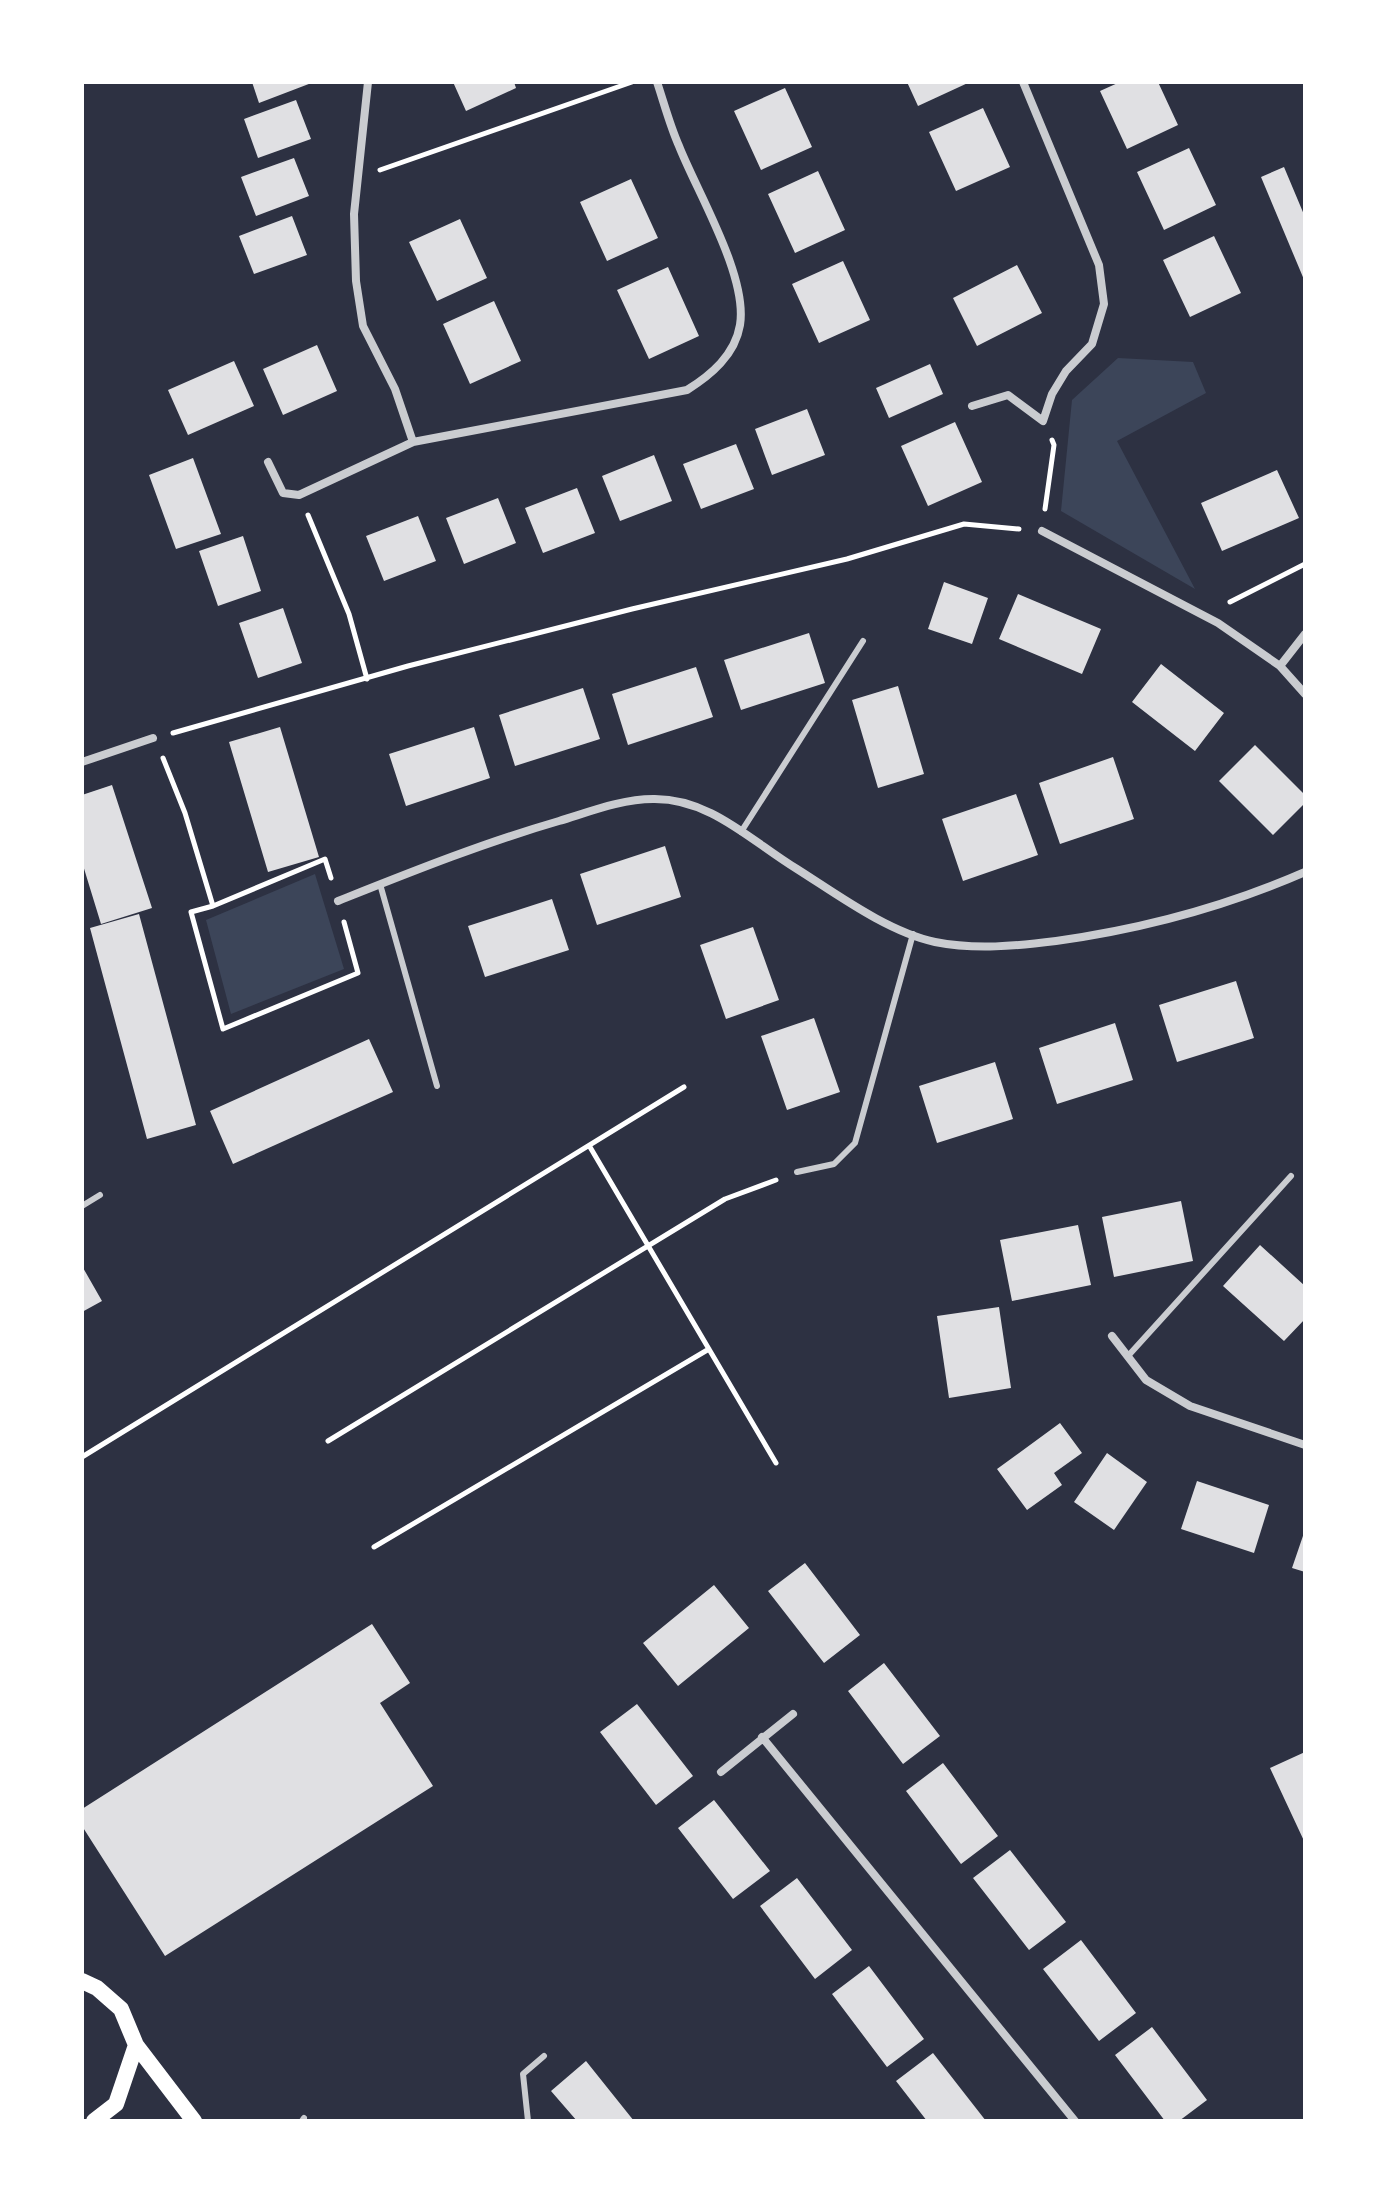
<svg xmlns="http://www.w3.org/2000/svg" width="1387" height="2203" viewBox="0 0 1387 2203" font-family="'PT Sans',sans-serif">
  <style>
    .green { fill: #3c4559 }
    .building { fill: #e0e0e3 }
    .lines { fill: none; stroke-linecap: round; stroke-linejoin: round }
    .path { stroke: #fff; stroke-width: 5 }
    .service { stroke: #caccd0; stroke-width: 6 }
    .minor { stroke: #caccd0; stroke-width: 8 }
    .secondary { stroke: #fff; stroke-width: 16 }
  </style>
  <rect width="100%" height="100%" fill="#2d3142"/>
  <!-- green -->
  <path class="green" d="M 1118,358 L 1193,362 L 1206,393 L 1117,441 L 1195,589 L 1061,511 L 1072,400 Z
    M 315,874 L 344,969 L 231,1014 L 206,920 Z"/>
  <!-- building -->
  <path class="building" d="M 252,82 L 314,82 L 259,103 Z
    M 453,82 L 514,82 L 516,88 L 466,111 Z
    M 907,82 L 970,82 L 918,106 Z
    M 1120,82 L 1158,82 L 1178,125 L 1127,149 L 1100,91 Z
    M 785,88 L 812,147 L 761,170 L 734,111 Z
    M 296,100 L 311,139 L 258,158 L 244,119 Z
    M 983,108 L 1010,167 L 956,191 L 929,132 Z
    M 1189,148 L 1216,205 L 1164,230 L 1137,172 Z
    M 294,158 L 309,196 L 256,216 L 241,177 Z
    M 1284,167 L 1305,217 L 1305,282 L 1261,177 Z
    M 818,171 L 845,230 L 795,253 L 768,194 Z
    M 631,179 L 658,238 L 607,261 L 580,202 Z
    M 292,216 L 307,255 L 254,274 L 239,236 Z
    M 460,219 L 487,278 L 437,301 L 409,242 Z
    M 1214,236 L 1241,293 L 1190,317 L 1163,260 Z
    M 843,261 L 870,320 L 819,343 L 792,284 Z
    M 1017,265 L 1042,313 L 977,346 L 953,298 Z
    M 668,267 L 699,336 L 649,359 L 617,290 Z
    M 494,301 L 521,361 L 470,384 L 443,324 Z
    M 317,345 L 337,391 L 283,415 L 263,369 Z
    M 234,361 L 254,406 L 188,435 L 168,390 Z
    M 930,364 L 943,394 L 889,418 L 876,388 Z
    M 807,409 L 825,455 L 772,475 L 755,429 Z
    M 955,422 L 982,482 L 928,506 L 901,446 Z
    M 736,444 L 754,489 L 701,509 L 683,464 Z
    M 654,455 L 672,501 L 620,521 L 602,476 Z
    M 193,458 L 221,534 L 176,549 L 149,475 Z
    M 1277,470 L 1299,518 L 1222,551 L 1201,503 Z
    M 577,488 L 595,533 L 543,553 L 525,508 Z
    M 498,498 L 516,543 L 464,564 L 446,518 Z
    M 418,516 L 436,561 L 384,581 L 366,536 Z
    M 243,536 L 261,591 L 218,606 L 199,551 Z
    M 944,582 L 988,598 L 972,644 L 928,629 Z
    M 1018,594 L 1101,629 L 1082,674 L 999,639 Z
    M 283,608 L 302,663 L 258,678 L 239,623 Z
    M 809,633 L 825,683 L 741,710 L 724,660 Z
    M 1161,664 L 1224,713 L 1195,751 L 1132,702 Z
    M 696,667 L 713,717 L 628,745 L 612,694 Z
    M 898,686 L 924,774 L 878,788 L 852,700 Z
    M 583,688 L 600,739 L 515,766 L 499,715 Z
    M 280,727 L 319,857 L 268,872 L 229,742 Z
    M 474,727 L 490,778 L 406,806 L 389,754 Z
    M 1255,745 L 1305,795 L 1305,803 L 1273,835 L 1219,781 Z
    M 1113,757 L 1134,819 L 1060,844 L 1039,783 Z
    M 112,785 L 152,908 L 101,924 L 82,862 L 82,795 Z
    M 1016,794 L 1038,855 L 963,881 L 942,819 Z
    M 665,846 L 681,897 L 597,925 L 580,874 Z
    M 552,899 L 569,950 L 485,977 L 468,926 Z
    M 139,914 L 196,1125 L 147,1139 L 90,928 Z
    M 753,927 L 779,1000 L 726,1019 L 700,945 Z
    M 1236,981 L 1254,1038 L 1177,1062 L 1159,1005 Z
    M 814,1018 L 840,1092 L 787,1110 L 761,1036 Z
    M 1115,1023 L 1133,1080 L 1057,1104 L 1039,1048 Z
    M 369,1039 L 393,1092 L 233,1164 L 210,1111 Z
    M 995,1062 L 1013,1119 L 937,1143 L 919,1086 Z
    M 1181,1201 L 1193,1261 L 1114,1277 L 1102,1217 Z
    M 1078,1225 L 1091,1285 L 1012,1301 L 1000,1240 Z
    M 1260,1245 L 1305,1286 L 1305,1319 L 1284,1341 L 1223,1286 Z
    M 82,1266 L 102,1301 L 82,1312 Z
    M 999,1307 L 1011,1388 L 949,1398 L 937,1316 Z
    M 1060,1423 L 1082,1453 L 1054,1473 L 1062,1485 L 1027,1510 L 997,1469 Z
    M 1107,1453 L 1147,1482 L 1114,1530 L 1074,1502 Z
    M 1197,1481 L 1269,1505 L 1254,1553 L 1181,1529 Z
    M 1305,1530 L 1305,1572 L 1292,1568 Z
    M 805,1563 L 860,1635 L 824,1663 L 768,1591 Z
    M 714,1585 L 749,1628 L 678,1686 L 643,1643 Z
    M 372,1624 L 410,1683 L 380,1703 L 433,1786 L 165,1956 L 82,1826 L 82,1809 Z
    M 884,1663 L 940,1736 L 903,1764 L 848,1691 Z
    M 637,1704 L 693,1776 L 656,1805 L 600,1732 Z
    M 1305,1752 L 1305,1843 L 1270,1768 Z
    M 943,1763 L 998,1836 L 961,1864 L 906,1791 Z
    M 714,1800 L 770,1871 L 733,1899 L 678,1828 Z
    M 1010,1850 L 1066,1922 L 1029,1950 L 973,1878 Z
    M 797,1878 L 852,1950 L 815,1979 L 760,1906 Z
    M 1081,1940 L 1136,2013 L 1099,2041 L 1043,1969 Z
    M 869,1966 L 924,2039 L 887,2067 L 832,1994 Z
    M 1152,2027 L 1207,2100 L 1179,2121 L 1165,2121 L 1115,2055 Z
    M 933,2053 L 961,2089 L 986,2121 L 927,2121 L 896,2081 Z
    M 586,2061 L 634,2121 L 577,2121 L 551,2091 Z"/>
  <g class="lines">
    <!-- path -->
    <path class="path" d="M 380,170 L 632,82
      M 1045,509 L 1054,445 L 1052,440
      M 308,515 L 349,614 L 367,679
      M 1230,602 L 1305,564
      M 173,733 L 408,666 L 632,609 L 847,559 L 964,524 L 1019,529
      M 163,758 L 185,813 L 213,906 L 325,859 L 331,878
      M 213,906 L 191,912 L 223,1029 L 358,973 L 344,922
      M 590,1147 L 776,1463
      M 328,1441 L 725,1199 L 776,1180
      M 82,1457 L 684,1087
      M 374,1547 L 709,1349"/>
    <!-- service -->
    <path class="service" d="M 741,832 L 863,641
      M 380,884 L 437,1086
      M 797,1172 L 834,1164 L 855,1143 L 913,934
      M 82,1206 L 100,1195
      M 1128,1356 L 1291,1176
      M 302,2121 L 304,2118
      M 528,2121 L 523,2074 L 544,2056"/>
    <!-- minor -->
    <path class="minor" d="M 368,82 L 354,214 L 356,281 L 363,326 L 395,389 L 413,442
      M 972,406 L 1008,395 L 1043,421 L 1052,394 L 1066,371 L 1092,344 L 1104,304 L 1099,265 L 1023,82
      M 268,462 L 283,493 L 299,495 L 413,442 L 687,390 C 711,375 735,355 740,325 C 748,276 697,192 679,146 C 670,126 664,103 657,82
      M 1042,531 L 1218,623 L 1280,666 L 1305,694
      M 1280,666 L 1305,634
      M 82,762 L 153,738
      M 338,901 C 411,872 483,843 559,821 C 589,812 622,799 653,799 C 710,798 751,841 797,869 C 838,895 888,932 935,942 C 975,950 1016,946 1056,941 C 1142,929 1225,907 1305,872
      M 1112,1336 L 1146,1380 L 1190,1406 L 1305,1445
      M 762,1737 L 1075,2121
      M 721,1772 L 793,1714"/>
    <!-- secondary -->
    <path class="secondary" d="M 82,1981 L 97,1988 L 121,2009 L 136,2045 L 194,2121
      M 94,2121 L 116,2104 L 136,2045"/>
  </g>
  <!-- border -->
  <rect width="1387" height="2203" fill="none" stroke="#ffffff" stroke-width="168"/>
</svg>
